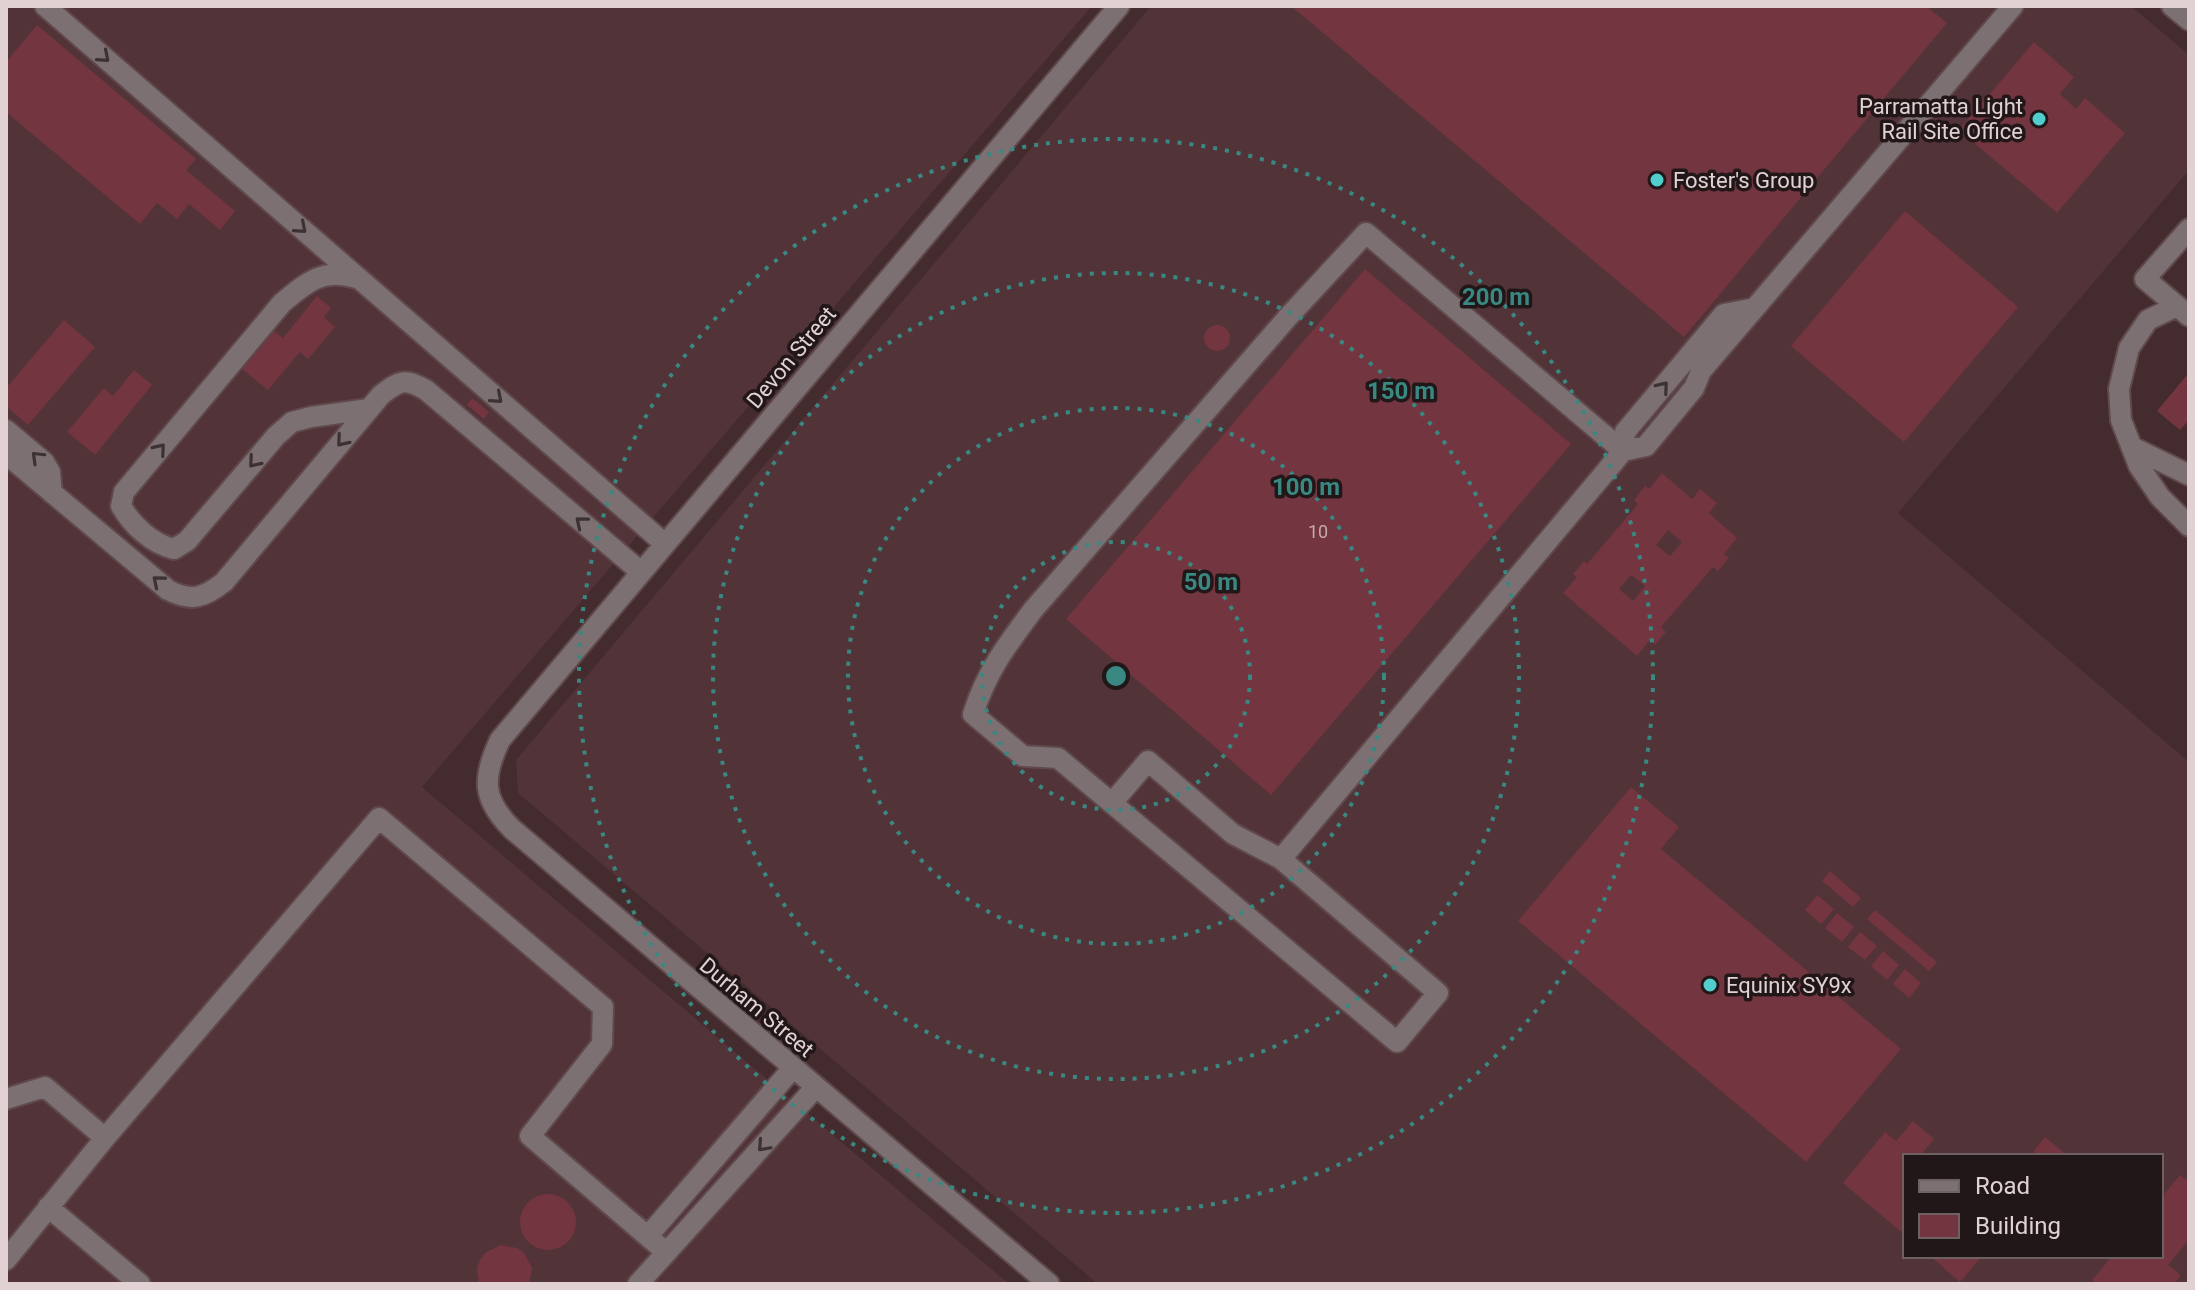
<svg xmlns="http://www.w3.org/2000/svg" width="2195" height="1290" viewBox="0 0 2195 1290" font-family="Roboto,sans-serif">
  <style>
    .built { fill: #523338; fill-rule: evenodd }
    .building { fill: #733540; fill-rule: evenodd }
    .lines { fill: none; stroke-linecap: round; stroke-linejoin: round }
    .minor-casing { stroke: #5f494c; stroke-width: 24 }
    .minor { stroke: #7d7072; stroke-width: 20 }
    .oneway { stroke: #3d3233 }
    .ring { fill: none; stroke: #398882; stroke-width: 4; stroke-dasharray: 4 8 }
    .poi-dot { fill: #52cdcd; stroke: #221718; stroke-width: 3 }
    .labels { text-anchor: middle; stroke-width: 7; stroke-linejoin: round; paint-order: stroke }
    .number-label { font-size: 18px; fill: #c6aaae }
    .poi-label { font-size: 22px; fill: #e1d1d2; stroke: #221718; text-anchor: start }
    .street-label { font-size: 22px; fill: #e1d1d2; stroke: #221718 }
    .centre { fill: #398882; stroke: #221718; stroke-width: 4 }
    .ring-label { font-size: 24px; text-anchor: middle; font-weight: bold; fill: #398882; stroke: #221718; stroke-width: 7; stroke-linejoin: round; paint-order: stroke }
  </style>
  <rect width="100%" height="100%" fill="#432b2e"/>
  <!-- built -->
  <path class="built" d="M 6,6 L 1092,6 L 422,787 L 1009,1284 L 6,1284 Z
    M 1151,6 L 2131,6 L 2189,55 L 2189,170 L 1898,513 L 2189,762 L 2189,1284 L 1098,1284 L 518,793 L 516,760 ZM 1905,1156 L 2161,1156 L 2161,1256 L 1905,1256 Z"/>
  <!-- building -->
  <path class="building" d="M 1291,6 L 1926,6 L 1947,23 L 1684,337 Z
    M 37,25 L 196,159 L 186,170 L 235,211 L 220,230 L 189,204 L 177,219 L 157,203 L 140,224 L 6,112 L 6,62 Z
    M 2034,42 L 2074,77 L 2060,94 L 2076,109 L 2085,98 L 2125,133 L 2057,213 L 1959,130 Z
    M 1905,211 L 2018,307 L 1904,442 L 1791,346 Z
    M 1365,269 L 1571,444 L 1271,795 L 1066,619 Z
    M 317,296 L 331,308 L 324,317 L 335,327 L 308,359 L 300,352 L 268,390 L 242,369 L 274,331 L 283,338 Z
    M 64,320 L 95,347 L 28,425 L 6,406 L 6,388 Z
    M1204 338a13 13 0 1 1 26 0a13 13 0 1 1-26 0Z
    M 134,370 L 152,385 L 95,455 L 67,432 L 104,388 L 113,396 Z
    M 2187,375 L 2189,420 L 2180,430 L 2157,411 Z
    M 472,398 L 489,412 L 484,419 L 467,405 Z
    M 1662,473 L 1692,499 L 1700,489 L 1717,503 L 1709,513 L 1737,538 L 1724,554 L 1729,558 L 1718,571 L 1713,567 L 1661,627 L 1666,632 L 1655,645 L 1650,640 L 1637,656 L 1563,593 L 1577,577 L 1573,574 L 1584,561 L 1587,564 L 1638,504 L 1634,500 L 1645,486 L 1649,489 ZM 1668,530 L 1682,542 L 1670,556 L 1656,545 ZM 1631,575 L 1645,586 L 1633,601 L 1619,589 Z
    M 1631,787 L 1679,827 L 1661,849 L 1901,1049 L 1806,1162 L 1518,921 Z
    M 1830,871 L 1861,898 L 1853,907 L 1822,881 Z
    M 1817,895 L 1834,909 L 1821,924 L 1805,910 Z
    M 1875,910 L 1937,962 L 1929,971 L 1867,919 Z
    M 1837,913 L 1854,927 L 1842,942 L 1825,928 Z
    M 1860,932 L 1877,946 L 1865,960 L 1848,947 Z
    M 1883,951 L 1899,965 L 1887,980 L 1871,966 Z
    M 1905,969 L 1921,983 L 1909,998 L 1893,984 Z
    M 1913,1121 L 1934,1139 L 1920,1156 L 1905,1156 L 1905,1235 L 1843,1183 L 1885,1132 L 1896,1141 Z
    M 2045,1137 L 2068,1156 L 2037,1156 L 2033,1152 Z
    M 2180,1175 L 2189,1182 L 2189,1240 L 2168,1265 L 2181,1275 L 2174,1284 L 2097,1284 L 2092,1280 L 2112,1256 L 2161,1256 L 2161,1198 Z
    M520 1222a28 28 0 1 1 56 0a28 28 0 1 1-56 0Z
    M 500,1245 L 517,1248 L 524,1253 L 532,1268 L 529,1284 L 479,1284 L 477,1268 L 480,1260 L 485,1253 Z
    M 1930,1256 L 1982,1256 L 1960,1282 Z"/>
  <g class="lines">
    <defs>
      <path id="minor" d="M 45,6 L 665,544
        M 2172,6 L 2189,20
        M 2189,229 L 2145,279 L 2189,316
        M 356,278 C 322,268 307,282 282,303 L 124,492 L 121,506 C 132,525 152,544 174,549 L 187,541 L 276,436 L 292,422 L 311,417 L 369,409
        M 2177,306 L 2148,320 L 2129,348 L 2119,389 L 2121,420 L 2139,466 L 2160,497 L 2189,526
        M 6,430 L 44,462 L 50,472 L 52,493
        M 2132,447 L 2189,475
        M 1623,451 L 1646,446 L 1694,388 L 1701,371 L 2013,6
        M 6,454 L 168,590 C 191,602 204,598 224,582 L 381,395 C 400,380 405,378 426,390 L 641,572
        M 1112,803 L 1148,761 L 1233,834 L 1281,859 L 1438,993 L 1397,1042 L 1058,758 L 1023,756 L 973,714 C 987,671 1006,646 1033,610 L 1288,317 L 1366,233 L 1623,451
        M 1281,859 L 1623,451 L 1625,432 L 1724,314 L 1755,308
        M 6,1099 L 45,1087 L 105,1138
        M 48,1207 L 140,1284
        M 648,1236 L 792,1069
        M 6,1260 L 105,1138 L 379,818 L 603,1007 L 602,1044 L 530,1136 L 666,1252
        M 638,1284 L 815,1088
        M 1049,1284 L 512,829 C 482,799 482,778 500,740 L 1119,6"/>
    </defs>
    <!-- minor casing -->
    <use href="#minor" class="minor-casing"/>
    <!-- minor -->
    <use href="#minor" class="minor"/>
  </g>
  <!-- one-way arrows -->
  <defs><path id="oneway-chevron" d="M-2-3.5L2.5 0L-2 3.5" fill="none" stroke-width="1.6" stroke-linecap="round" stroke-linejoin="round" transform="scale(2)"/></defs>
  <g class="oneway">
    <use href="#oneway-chevron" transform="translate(104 57) rotate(41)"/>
    <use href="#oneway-chevron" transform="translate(301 228) rotate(41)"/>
    <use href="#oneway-chevron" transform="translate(1663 387) rotate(-50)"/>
    <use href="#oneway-chevron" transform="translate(497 398) rotate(41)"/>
    <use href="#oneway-chevron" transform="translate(342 441) rotate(130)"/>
    <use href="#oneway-chevron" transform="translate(160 449) rotate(-50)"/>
    <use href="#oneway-chevron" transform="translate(37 457) rotate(-136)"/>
    <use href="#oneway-chevron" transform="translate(254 462) rotate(130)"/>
    <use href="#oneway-chevron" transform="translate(581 522) rotate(-140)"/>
    <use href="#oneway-chevron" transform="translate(158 581) rotate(-140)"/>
    <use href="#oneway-chevron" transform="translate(763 1146) rotate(132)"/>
  </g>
  <!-- distance rings -->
  <g class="ring">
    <circle cx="1116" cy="676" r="134"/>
    <circle cx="1116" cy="676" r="268"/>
    <circle cx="1116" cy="676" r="403"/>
    <circle cx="1116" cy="676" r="537"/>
  </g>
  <!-- markers -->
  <g class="poi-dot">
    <circle cx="2039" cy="119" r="8"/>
    <circle cx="1657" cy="180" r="8"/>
    <circle cx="1710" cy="985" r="8"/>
  </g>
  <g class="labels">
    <!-- number labels -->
    <g class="number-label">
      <text x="1318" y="538">10</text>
    </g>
    <!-- poi labels -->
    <g class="poi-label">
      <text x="2023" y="114" text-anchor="end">Parramatta Light<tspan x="2023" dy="25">Rail Site Office</tspan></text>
      <text x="1673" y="188">Foster's Group</text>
      <text x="1726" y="993">Equinix SY9x</text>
    </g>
    <!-- street labels -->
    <g class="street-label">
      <text transform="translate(791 357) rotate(-50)" y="8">Devon Street</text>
      <text transform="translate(757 1007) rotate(40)" y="8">Durham Street</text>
    </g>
  </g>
  <circle cx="1116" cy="676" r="12" class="centre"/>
  <g class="ring-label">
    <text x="1496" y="305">200 m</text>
    <text x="1401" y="399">150 m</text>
    <text x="1306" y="495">100 m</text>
    <text x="1211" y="590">50 m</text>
  </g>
  <!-- border -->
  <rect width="2195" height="1290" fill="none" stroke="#e1d1d2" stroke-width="16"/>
  <!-- legend -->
  <rect x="1903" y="1154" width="260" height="104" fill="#221718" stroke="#6e6162" stroke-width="2"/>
  <rect x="1919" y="1180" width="40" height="12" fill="#7d7072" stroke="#6e6162" stroke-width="2"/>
  <text x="1975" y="1194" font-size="24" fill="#e1d1d2">Road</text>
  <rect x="1919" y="1214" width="40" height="24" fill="#733540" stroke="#6e6162" stroke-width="2"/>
  <text x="1975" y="1234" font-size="24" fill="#e1d1d2">Building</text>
</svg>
